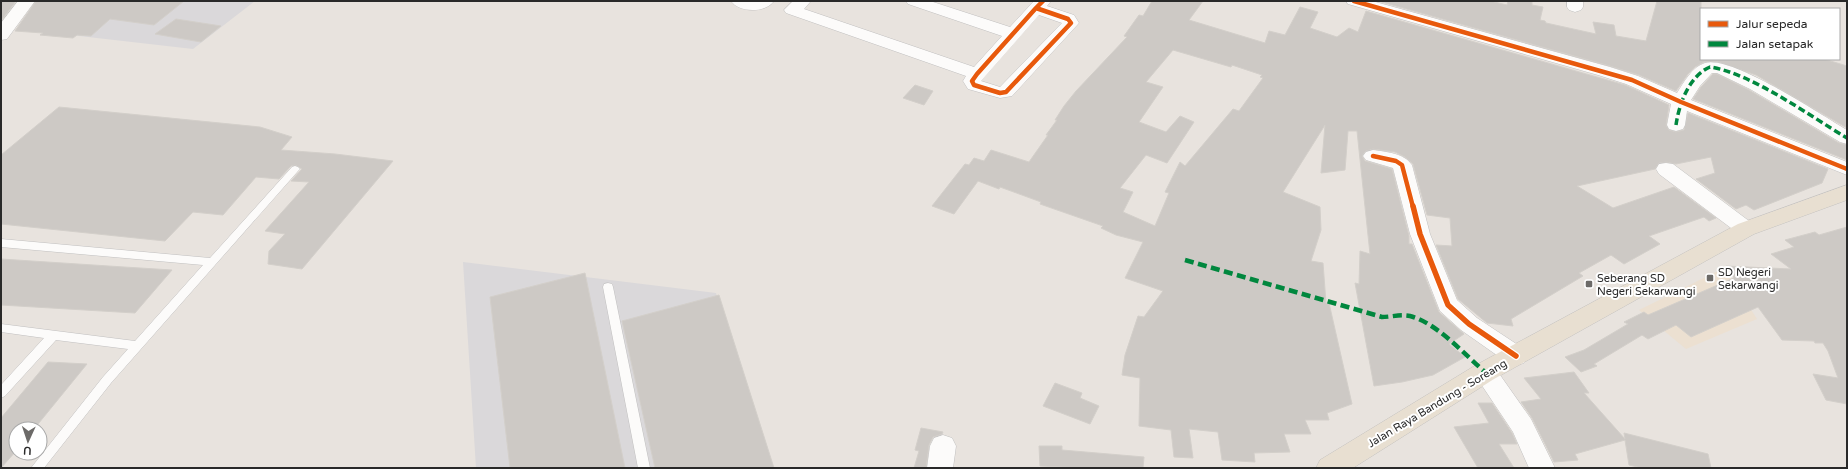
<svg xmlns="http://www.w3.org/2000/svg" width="1848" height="469" viewBox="0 0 1848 469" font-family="'Varela Round',sans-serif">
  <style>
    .industrial { fill: #dad8da }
    .education { fill: #ece0d1 }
    .building { fill: #cdc9c5; stroke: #d3cfca; fill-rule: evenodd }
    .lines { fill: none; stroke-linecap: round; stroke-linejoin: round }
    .lane-casing { stroke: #c1c0c0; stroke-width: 1 }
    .street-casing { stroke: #c1c0c0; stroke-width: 1 }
    .secondary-casing { stroke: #c1c0c0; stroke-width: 1 }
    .primary-casing { stroke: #c4c2c0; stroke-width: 1 }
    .lane { fill: #fcfbfa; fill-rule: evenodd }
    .street { fill: #fcfbfa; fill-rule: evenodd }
    .secondary { fill: #fcfbfa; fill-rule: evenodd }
    .primary { fill: #e8dfd1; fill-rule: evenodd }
    .quiet-far1 { stroke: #00873e; stroke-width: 3.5; stroke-dasharray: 7 3.5; stroke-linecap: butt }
    .quiet { stroke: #00873e; stroke-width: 4.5; stroke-dasharray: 9 4.5; stroke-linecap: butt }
    .cycleway-far1-casing { stroke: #fff; stroke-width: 6 }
    .cycleway-casing { stroke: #fff; stroke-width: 8 }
    .cycleway-far1 { stroke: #e8590c; stroke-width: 4.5 }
    .cycleway { stroke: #e8590c; stroke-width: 5.5 }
    .poi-dot { fill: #6c6a68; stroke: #fff; stroke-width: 1.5 }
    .labels { text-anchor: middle; stroke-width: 4; stroke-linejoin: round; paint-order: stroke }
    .poi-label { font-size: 11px; fill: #292929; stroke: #fff; text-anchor: start }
    .street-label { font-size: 11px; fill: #292929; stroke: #fff }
  </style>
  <rect width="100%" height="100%" fill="#e8e3de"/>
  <!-- industrial -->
  <path class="industrial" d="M 38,1 L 255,1 L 193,49 L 18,29 Z
    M 463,262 L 716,293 L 765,468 L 476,468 Z"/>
  <!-- education -->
  <path class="education" d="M 1724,268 L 1757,319 L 1686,349 L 1639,310 Z"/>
  <!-- building -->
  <path class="building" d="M 1,1 L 16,1 L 1,21 Z
    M 36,1 L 184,1 L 154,25 L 110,19 L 91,36 L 77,35 L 73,38 L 40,35 L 43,33 L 15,31 Z
    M 1152,1 L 1203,1 L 1189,20 L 1265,43 L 1269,31 L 1285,35 L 1300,7 L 1318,12 L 1310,28 L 1337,37 L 1349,28 L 1358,32 L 1366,11 L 1625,85 L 1669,105 L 1666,125 L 1669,130 L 1676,132 L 1684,130 L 1688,113 L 1828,169 L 1822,183 L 1754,210 L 1746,205 L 1736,209 L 1696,179 L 1715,173 L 1711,157 L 1676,164 L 1666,162 L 1659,163 L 1655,169 L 1577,186 L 1613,208 L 1674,187 L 1716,218 L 1709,221 L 1704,217 L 1649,236 L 1660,244 L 1624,264 L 1611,255 L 1579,273 L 1583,276 L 1511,319 L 1513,326 L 1487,323 L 1458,299 L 1436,245 L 1452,246 L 1450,218 L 1427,215 L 1413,164 L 1405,157 L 1395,152 L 1373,149 L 1366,151 L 1362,156 L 1365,161 L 1392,169 L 1409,236 L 1409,244 L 1412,244 L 1439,312 L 1464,334 L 1449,344 L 1465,357 L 1433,375 L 1402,382 L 1374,386 L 1355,283 L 1359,284 L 1360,251 L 1370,254 L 1357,131 L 1348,131 L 1345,170 L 1321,173 L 1325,125 L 1283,192 L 1320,207 L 1321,230 L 1311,261 L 1323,263 L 1326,303 L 1329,303 L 1352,404 L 1327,413 L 1329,420 L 1305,420 L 1311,434 L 1284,434 L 1290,452 L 1254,453 L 1255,462 L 1222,460 L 1218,432 L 1189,429 L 1193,458 L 1174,457 L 1171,430 L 1139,426 L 1140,378 L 1122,375 L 1125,355 L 1138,316 L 1144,317 L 1163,291 L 1125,278 L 1143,242 L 1116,235 L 1101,228 L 1103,226 L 1040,204 L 1041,202 L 1000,187 L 999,189 L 978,181 L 954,214 L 932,206 L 965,164 L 969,165 L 974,158 L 984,161 L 991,150 L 1029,162 L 1048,135 L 1046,135 L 1057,120 L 1055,120 L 1064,106 L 1076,91 L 1127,37 L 1124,36 L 1139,15 L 1143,16 ZM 1173,50 L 1231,67 L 1232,65 L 1262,75 L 1260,77 L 1263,78 L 1239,111 L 1233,109 L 1185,166 L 1180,162 L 1165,192 L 1169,193 L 1155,226 L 1123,212 L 1133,192 L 1120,188 L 1146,155 L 1167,163 L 1194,122 L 1180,116 L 1166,132 L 1139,122 L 1163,87 L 1146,82 Z
    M 1378,1 L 1490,1 L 1507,5 L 1508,1 L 1532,1 L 1532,5 L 1543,7 L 1540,20 L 1545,21 L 1546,23 L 1596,34 L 1593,22 L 1614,25 L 1616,36 L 1646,41 L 1657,1 L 1701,1 L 1701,59 L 1824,59 L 1847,66 L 1847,128 L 1756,75 L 1718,62 L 1704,62 L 1695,67 L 1688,74 L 1676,91 L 1639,75 L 1610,66 Z
    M 176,19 L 221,26 L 201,42 L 155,34 Z
    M 1713,74 L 1717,74 L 1749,90 L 1839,143 L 1847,145 L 1847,160 L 1693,99 L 1701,87 Z
    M 915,85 L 933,91 L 924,105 L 903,98 Z
    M 59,107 L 260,127 L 292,137 L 281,150 L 335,154 L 393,161 L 302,269 L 268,264 L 269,251 L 285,234 L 265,231 L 309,182 L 291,181 L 302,169 L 295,165 L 291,166 L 279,179 L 256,177 L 223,215 L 193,212 L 165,241 L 1,224 L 1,155 Z
    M 1847,227 L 1847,404 L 1826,400 L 1813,374 L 1838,378 L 1828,351 L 1823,343 L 1815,343 L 1814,341 L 1782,340 L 1758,307 L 1691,337 L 1676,325 L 1648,339 L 1642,335 L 1594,364 L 1597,366 L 1581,372 L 1565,357 L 1584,350 L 1628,324 L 1624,322 L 1644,312 L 1648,315 L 1734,278 L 1726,266 L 1791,269 L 1771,254 L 1794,247 L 1785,240 L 1815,232 L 1819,235 Z
    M 1,259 L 124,267 L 172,270 L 135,313 L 1,305 Z
    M 585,273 L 625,468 L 510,468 L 490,297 Z
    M 719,295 L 774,468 L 655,468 L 622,321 Z
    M 48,362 L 87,364 L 34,429 L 16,429 L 16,451 L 1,468 L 1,418 Z
    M 1574,372 L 1589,393 L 1584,393 L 1625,439 L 1624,433 L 1708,454 L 1711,468 L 1642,468 L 1629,465 L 1625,440 L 1575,454 L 1578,460 L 1554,462 L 1532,418 L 1521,402 L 1541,399 L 1524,378 Z
    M 1055,383 L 1082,393 L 1080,398 L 1099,406 L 1090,424 L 1043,406 Z
    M 1478,403 L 1492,403 L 1512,433 L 1517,444 L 1499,444 L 1514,468 L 1478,468 L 1454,427 L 1489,423 Z
    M 921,428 L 943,432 L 942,434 L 933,437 L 929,445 L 926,468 L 914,468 L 919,451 L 915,450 Z
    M 1039,446 L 1062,446 L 1062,450 L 1144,457 L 1143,468 L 1084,468 L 1040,466 Z"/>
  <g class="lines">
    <defs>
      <path id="lane" d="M 295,166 L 298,167 L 300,169 L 298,171 L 111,383 L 44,468 L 31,468 L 103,377 L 128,349 L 56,340 L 5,396 L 1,398 L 1,385 L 44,338 L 1,332 L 1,324 L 135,341 L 203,265 L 1,247 L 1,239 L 210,258 L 292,167 Z
        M 608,283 L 612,284 L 613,287 L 650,468 L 638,468 L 603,287 L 604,284 Z"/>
      <path id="street" d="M 731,1 L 774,1 C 766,13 739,13 731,1 Z
        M 793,1 L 811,1 L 804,9 L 974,67 L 1002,36 L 908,4 L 906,1 L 930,1 L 1010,27 L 1034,1 L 1051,1 L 1047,6 L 1074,15 L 1079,23 L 1012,96 L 1000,98 L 968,89 L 963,81 L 966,76 L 786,13 L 784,10 ZM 1039,15 L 1062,23 L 1000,87 L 981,81 Z
        M 1346,1 L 1372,1 L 1610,67 L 1638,76 L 1677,93 C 1684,82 1692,67 1705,63 C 1732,55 1821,115 1847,130 L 1847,144 L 1840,142 L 1750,89 L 1717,73 L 1712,73 L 1700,86 L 1691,100 L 1847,162 L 1847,175 L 1687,111 L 1685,125 L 1683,129 L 1676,131 L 1669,129 L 1667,125 L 1671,104 L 1626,84 L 1598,75 L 1348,4 Z
        M 1567,1 L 1583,1 L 1583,7 L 1581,10 L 1575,12 L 1569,10 L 1567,7 Z
        M 1373,150 C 1386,152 1404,153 1412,165 L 1430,234 L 1457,300 L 1477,318 L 1524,349 L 1528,356 L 1524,363 L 1516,365 L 1508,363 L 1461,330 L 1440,311 L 1410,234 L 1393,168 L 1366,160 L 1363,156 L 1366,152 Z
        M 1666,163 L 1673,164 L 1753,224 L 1756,229 L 1753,234 L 1746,236 L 1739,234 L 1659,174 L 1656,169 L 1659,164 Z
        M 1485,362 L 1493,365 L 1531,419 L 1555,468 L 1529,468 L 1513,432 L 1473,372 L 1477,365 Z
        M 943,435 L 952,438 L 956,446 L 953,468 L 927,468 L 930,446 L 934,438 Z"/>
      <path id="secondary" d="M 18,1 L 35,1 L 7,39 L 1,40 L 1,23 Z"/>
      <path id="primary" d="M 1847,185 L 1847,200 L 1754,234 L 1494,379 L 1353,468 L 1316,468 L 1320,460 L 1476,365 L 1738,224 Z"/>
    </defs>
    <!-- lane casing -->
    <use href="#lane" class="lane-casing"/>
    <!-- street casing -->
    <use href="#street" class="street-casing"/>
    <!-- secondary casing -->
    <use href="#secondary" class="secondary-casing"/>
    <!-- primary casing -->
    <use href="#primary" class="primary-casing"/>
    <!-- lane -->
    <use href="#lane" class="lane"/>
    <!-- street -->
    <use href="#street" class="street"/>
    <!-- secondary -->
    <use href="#secondary" class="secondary"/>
    <!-- primary -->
    <use href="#primary" class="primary"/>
    <!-- quiet-far1 -->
    <path class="quiet-far1" d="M 1676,125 C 1679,104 1689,76 1710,67 C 1751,73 1810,116 1847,138"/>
    <!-- quiet -->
    <path class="quiet" d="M 1185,260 L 1382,317 C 1391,317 1401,314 1410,316 C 1437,323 1464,354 1485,372"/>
    <defs>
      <path id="cycleway-far1" d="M 1354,1 L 1632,80 L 1681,102 L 1847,169
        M 1036,8 L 1068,19 L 1071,23 L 1006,92 L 1000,93 L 974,85 L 972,81 L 977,74 Z
        M 1036,8 L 1043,1
        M 1373,156 L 1396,161 L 1402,165 L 1413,207"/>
      <path id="cycleway" d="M 1413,206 L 1420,234 L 1448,305 L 1469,324 L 1516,356"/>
    </defs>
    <!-- cycleway-far1 casing -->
    <use href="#cycleway-far1" class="cycleway-far1-casing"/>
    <!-- cycleway casing -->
    <use href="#cycleway" class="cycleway-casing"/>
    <!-- cycleway-far1 -->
    <use href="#cycleway-far1" class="cycleway-far1"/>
    <!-- cycleway -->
    <use href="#cycleway" class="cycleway"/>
  </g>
  <!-- markers -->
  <g class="poi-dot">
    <rect x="1706" y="274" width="8" height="8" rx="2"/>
    <rect x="1585" y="280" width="8" height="8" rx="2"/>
  </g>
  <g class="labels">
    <!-- poi labels -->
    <g class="poi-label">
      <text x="1718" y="276">SD Negeri<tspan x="1718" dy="13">Sekarwangi</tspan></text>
      <text x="1597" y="282">Seberang SD<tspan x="1597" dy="13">Negeri Sekarwangi</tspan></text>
    </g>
    <!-- street labels -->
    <g class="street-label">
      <text transform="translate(1437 403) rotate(-31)" y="4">Jalan Raya Bandung - Soreang</text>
    </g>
  </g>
  <!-- border -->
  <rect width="1848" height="469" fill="none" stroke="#292929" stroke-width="4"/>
  <!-- legend -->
  <rect x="1700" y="8" width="140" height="52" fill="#ffffff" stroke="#a9a9a9"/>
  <rect x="1708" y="21" width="20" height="6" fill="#e8590c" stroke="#a9a9a9"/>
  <text x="1736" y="28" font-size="12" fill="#292929">Jalur sepeda</text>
  <rect x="1708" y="41" width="20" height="6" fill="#00873e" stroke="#a9a9a9"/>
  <text x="1736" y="48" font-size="12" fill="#292929">Jalan setapak</text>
  <!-- north arrow -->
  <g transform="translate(28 441) rotate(183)"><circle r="19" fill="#ffffff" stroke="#a9a9a9"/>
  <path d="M0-3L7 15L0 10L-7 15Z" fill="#6c6a68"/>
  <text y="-6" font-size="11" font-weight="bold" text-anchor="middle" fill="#292929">U</text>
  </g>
</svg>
